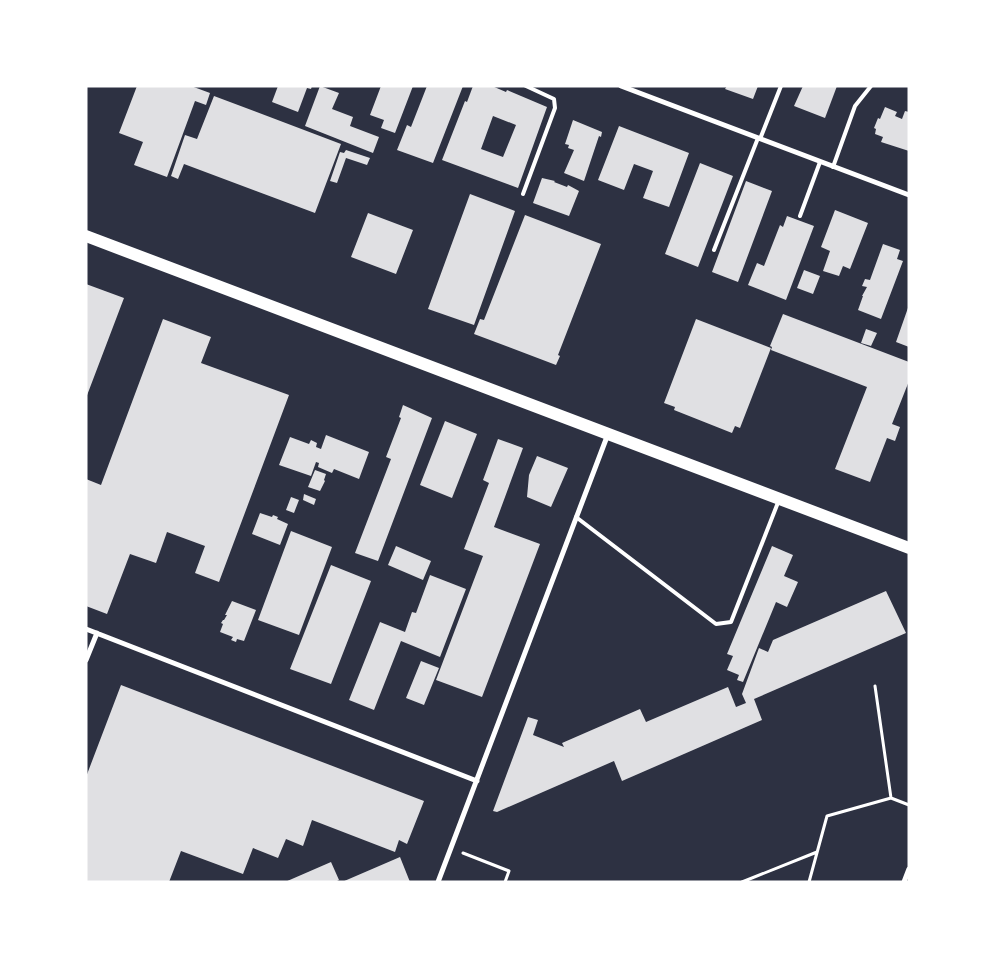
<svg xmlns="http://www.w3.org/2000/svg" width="995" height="968" viewBox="0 0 995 968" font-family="'Sofia Sans Condensed',sans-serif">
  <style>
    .building { fill: #e0e0e3; fill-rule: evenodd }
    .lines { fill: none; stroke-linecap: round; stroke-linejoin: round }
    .path { stroke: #fff; stroke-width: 3 }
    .service { stroke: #fff; stroke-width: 4 }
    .minor { stroke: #fff; stroke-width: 5 }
    .primary { stroke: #fff; stroke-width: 12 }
  </style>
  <rect width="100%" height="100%" fill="#2d3142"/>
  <!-- building -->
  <path class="building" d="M 137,86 L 191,86 L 210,93 L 206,105 L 195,101 L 167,177 L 134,165 L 143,142 L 119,133 Z
    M 278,86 L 312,86 L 311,89 L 307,88 L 298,112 L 272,102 Z
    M 320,86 L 339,93 L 332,109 L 353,117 L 350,126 L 379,137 L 373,153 L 305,126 Z
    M 381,86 L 413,86 L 395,133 L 381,128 L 384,120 L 370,115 Z
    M 427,86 L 463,86 L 433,163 L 397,150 L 407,125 L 411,127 Z
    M 473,86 L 492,86 L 506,92 L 507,90 L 547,107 L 518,188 L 442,160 L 465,101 L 467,102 ZM 493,116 L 516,125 L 503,157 L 481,149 Z
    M 727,86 L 758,86 L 753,99 L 725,89 Z
    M 803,86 L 837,86 L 825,118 L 794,106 Z
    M 214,96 L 341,144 L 315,213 L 184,164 L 178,179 L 171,176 L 185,135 L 197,139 Z
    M 885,107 L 897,112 L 895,116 L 902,119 L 905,111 L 909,112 L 909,151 L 881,142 L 883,137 L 875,134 L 876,129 L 874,128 L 878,118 L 880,119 Z
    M 573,120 L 602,132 L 601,137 L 599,136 L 584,181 L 564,173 L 574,150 L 568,148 L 569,145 L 565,144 Z
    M 619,126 L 689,153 L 669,207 L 643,198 L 653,171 L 634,164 L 624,190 L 598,180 Z
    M 346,150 L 370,158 L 367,165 L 346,158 L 337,183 L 330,181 L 340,152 L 344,153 Z
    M 700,163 L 733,176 L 698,267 L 665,254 Z
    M 542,178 L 555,181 L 554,182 L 567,187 L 568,185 L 579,191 L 569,216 L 533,203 Z
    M 746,181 L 772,191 L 738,282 L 712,272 Z
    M 470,194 L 515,211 L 474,325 L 428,309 Z
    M 835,210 L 868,223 L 850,269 L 843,266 L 839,276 L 823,271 L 830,251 L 821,247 Z
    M 368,213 L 413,230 L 396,274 L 351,257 Z
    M 525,215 L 601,244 L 558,355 L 560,356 L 556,365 L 474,334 L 480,319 L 484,320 Z
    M 787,216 L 814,226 L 786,300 L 748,285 L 757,263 L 764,266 L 780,225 L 783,227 Z
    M 883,244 L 900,250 L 897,259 L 903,261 L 881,319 L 858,310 L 863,296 L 862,296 L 867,287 L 862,286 L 865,279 L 870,280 Z
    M 804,270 L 820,276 L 813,294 L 797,288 Z
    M 86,284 L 124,298 L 86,398 Z
    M 909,305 L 909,347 L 896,342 Z
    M 783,314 L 909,362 L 909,381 L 892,424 L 900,427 L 895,441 L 887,438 L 870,482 L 835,469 L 867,387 L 771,350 L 772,347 L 770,346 Z
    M 163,319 L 211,337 L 201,363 L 289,395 L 219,582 L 195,573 L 205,546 L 167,532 L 156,563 L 130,554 L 107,614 L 86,606 L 86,479 L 101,485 Z
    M 696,319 L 771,348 L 740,428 L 735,426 L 732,433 L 674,410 L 675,407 L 664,403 Z
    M 866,329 L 877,333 L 871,346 L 861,343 Z
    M 403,405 L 432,418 L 378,561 L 355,553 L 391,459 L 386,457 L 401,418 L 399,417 Z
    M 445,421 L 477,434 L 452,498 L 420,485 Z
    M 326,435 L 369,452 L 359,479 L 334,469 L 332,473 L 318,467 L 319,463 L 316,462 L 311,476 L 279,465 L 290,437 L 309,444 L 311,440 L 317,443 L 316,447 L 321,449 Z
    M 498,439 L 523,448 L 494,527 L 540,544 L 482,697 L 436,680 L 483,556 L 464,549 L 489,483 L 483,480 Z
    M 537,456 L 568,468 L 551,507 L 527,497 L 529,475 Z
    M 315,470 L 326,474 L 324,480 L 325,481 L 320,491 L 308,487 Z
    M 304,494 L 316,499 L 314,505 L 303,500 Z
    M 291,497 L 299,500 L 294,513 L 286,510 Z
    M 260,513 L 272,517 L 273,515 L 278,517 L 277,519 L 288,524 L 280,545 L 252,534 Z
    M 291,531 L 332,547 L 299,635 L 258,620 Z
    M 396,546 L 431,561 L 423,580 L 388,565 Z
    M 772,546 L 793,555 L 784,576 L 798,582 L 787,607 L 776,602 L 743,682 L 737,680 L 739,675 L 727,670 L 733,656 L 727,654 Z
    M 331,565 L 371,581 L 331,684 L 290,669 Z
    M 430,575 L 466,589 L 440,657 L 401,641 L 374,710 L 349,700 L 380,622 L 405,632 L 412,612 L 416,613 Z
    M 886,591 L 906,633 L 754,699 L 762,720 L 622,781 L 614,761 L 497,812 L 493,811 L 528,717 L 538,720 L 533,735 L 564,747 L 562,743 L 640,709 L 646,722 L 728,687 L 736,707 L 746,703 L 742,694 L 759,648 L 768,652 L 773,640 Z
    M 232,601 L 256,610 L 244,641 L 237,639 L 236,642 L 231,640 L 233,637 L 220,632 L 223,624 L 221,623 L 223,620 L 224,620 L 227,615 L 225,615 Z
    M 421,661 L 439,668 L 424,705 L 406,698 Z
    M 121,685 L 424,801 L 407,844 L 399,840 L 395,852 L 312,820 L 303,846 L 286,839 L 278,858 L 253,848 L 243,874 L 181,851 L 169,882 L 86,882 L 86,777 Z
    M 400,857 L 410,882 L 342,882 Z
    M 331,862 L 339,880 L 335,882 L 285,882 Z"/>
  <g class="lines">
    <!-- path -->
    <path class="path" d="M 875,686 L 891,798 L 909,805
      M 463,853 L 509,871 L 505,882
      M 742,882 L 817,852
      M 809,882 L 827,816 L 891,798"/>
    <!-- service -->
    <path class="service" d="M 760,139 L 781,86
      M 833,167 L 855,106 L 871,86
      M 523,194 L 555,108 L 554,99 L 526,86
      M 800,216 L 820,162
      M 714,250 L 758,138
      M 576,517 L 716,624 L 731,622 L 779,500"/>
    <!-- minor -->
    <path class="minor" d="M 621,86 L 909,195
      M 86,629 L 477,781
      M 86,660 L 97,633
      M 438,882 L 608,434
      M 904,882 L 909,869"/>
    <!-- primary -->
    <path class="primary" d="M 86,236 L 909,548"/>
  </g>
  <!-- border -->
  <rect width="995" height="968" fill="none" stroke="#ffffff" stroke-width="175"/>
</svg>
